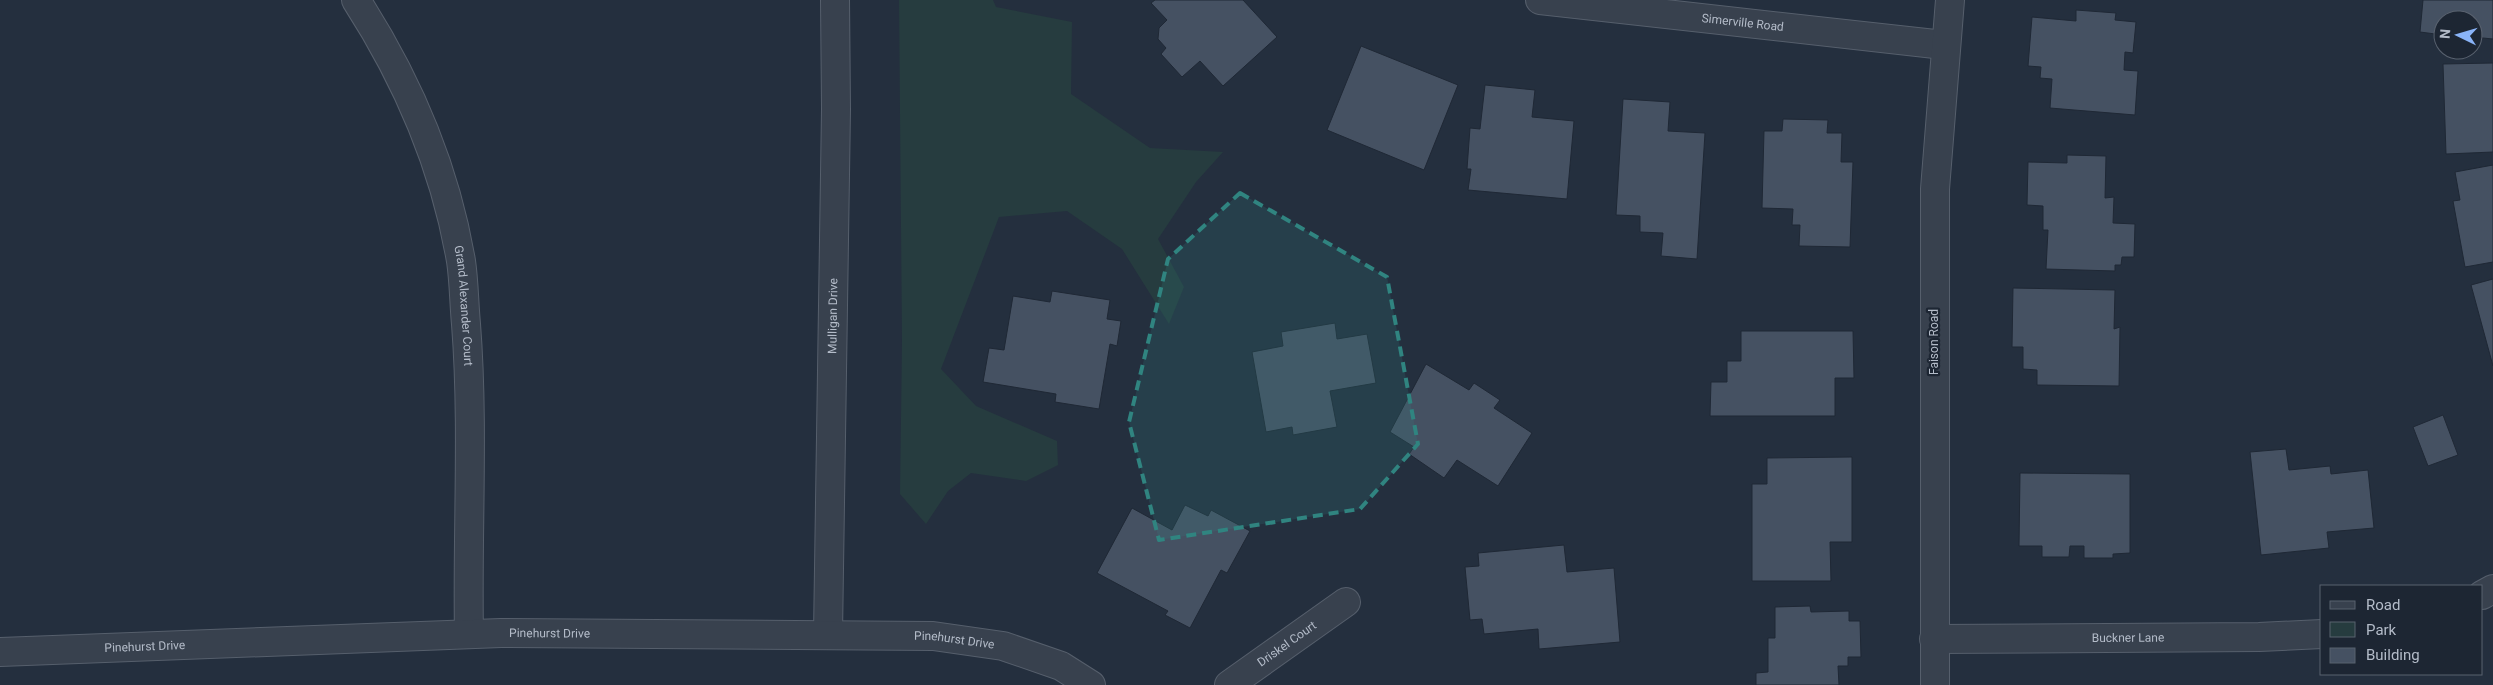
<svg xmlns="http://www.w3.org/2000/svg" width="2493" height="685" viewBox="0 0 2493 685" font-family="Roboto,sans-serif">
  <style>
    .green { fill: #263c3f }
    .building { fill: #455162; stroke: #1f2835 }
    .lines { fill: none; stroke-linecap: round; stroke-linejoin: round }
    .minor-casing { stroke: #565f6c; stroke-width: 30 }
    .minor { stroke: #38414e; stroke-width: 28 }
    .marked { fill: #308480; fill-opacity: 0.2; stroke: #308480; stroke-width: 4; stroke-dasharray: 10 6; stroke-linejoin: round }
    .labels { text-anchor: middle; stroke-width: 4.5; stroke-linejoin: round; paint-order: stroke }
    .street-label { font-size: 12px; fill: #b4bcc9; stroke: #1d2633 }
  </style>
  <rect width="100%" height="100%" fill="#242f3e"/>
  <!-- green -->
  <path class="green" d="M 899,0 L 993,0 L 996,7 L 1072,22 L 1071,94 L 1150,148 L 1223,152 L 1196,182 L 1158,239 L 1184,287 L 1169,324 L 1122,249 L 1067,211 L 999,217 L 941,369 L 976,406 L 1057,441 L 1058,465 L 1026,481 L 971,473 L 948,491 L 926,524 L 900,494 L 902,341 Z"/>
  <!-- building -->
  <path class="building" d="M 1155,0 L 1243,0 L 1277,37 L 1223,86 L 1200,61 L 1182,77 L 1161,54 L 1166,48 L 1158,39 L 1159,28 L 1167,20 L 1151,3 Z
    M 2423,0 L 2493,0 L 2493,39 L 2473,37 L 2473,20 L 2443,20 L 2443,35 L 2420,32 Z
    M 2076,10 L 2116,13 L 2115,20 L 2136,22 L 2133,53 L 2125,52 L 2124,70 L 2138,71 L 2135,115 L 2050,108 L 2052,79 L 2040,78 L 2041,67 L 2028,66 L 2032,17 L 2076,21 Z
    M 1361,46 L 1458,85 L 1424,170 L 1327,130 Z
    M 2493,63 L 2493,152 L 2446,154 L 2443,64 Z
    M 1485,85 L 1535,90 L 1532,117 L 1574,121 L 1567,199 L 1468,190 L 1471,169 L 1467,169 L 1470,128 L 1480,129 Z
    M 1623,99 L 1670,102 L 1668,131 L 1705,133 L 1697,259 L 1661,256 L 1663,233 L 1640,232 L 1640,216 L 1616,215 Z
    M 1783,119 L 1828,120 L 1827,133 L 1842,133 L 1841,162 L 1853,162 L 1850,247 L 1799,246 L 1800,225 L 1792,225 L 1793,209 L 1762,208 L 1764,131 L 1782,131 Z
    M 2067,155 L 2106,156 L 2105,198 L 2114,197 L 2113,223 L 2135,224 L 2134,257 L 2122,257 L 2121,265 L 2115,265 L 2115,271 L 2046,269 L 2048,230 L 2043,230 L 2043,206 L 2027,205 L 2028,162 L 2067,163 Z
    M 2493,165 L 2493,262 L 2465,267 L 2453,201 L 2460,200 L 2455,172 Z
    M 2493,279 L 2493,366 L 2471,285 Z
    M 2013,288 L 2115,290 L 2114,329 L 2120,327 L 2119,386 L 2037,385 L 2037,370 L 2023,369 L 2023,347 L 2012,347 Z
    M 1052,291 L 1110,300 L 1107,319 L 1121,321 L 1117,346 L 1110,344 L 1099,409 L 1055,402 L 1056,394 L 983,382 L 989,348 L 1004,350 L 1013,296 L 1050,302 Z
    M 1335,323 L 1337,339 L 1367,334 L 1376,383 L 1330,391 L 1337,427 L 1293,435 L 1292,427 L 1266,432 L 1252,352 L 1283,346 L 1281,332 Z
    M 1741,331 L 1853,331 L 1854,378 L 1835,378 L 1835,416 L 1710,416 L 1711,382 L 1727,382 L 1727,361 L 1741,361 Z
    M 1426,364 L 1469,390 L 1474,383 L 1500,400 L 1494,408 L 1532,433 L 1498,486 L 1457,460 L 1444,478 L 1409,454 L 1414,447 L 1390,432 Z
    M 2443,415 L 2458,455 L 2428,466 L 2413,427 Z
    M 2286,449 L 2289,470 L 2330,466 L 2331,474 L 2368,470 L 2374,528 L 2327,532 L 2329,548 L 2261,555 L 2250,452 Z
    M 1852,457 L 1852,542 L 1830,542 L 1831,581 L 1752,581 L 1752,484 L 1767,484 L 1767,458 Z
    M 2020,473 L 2130,474 L 2130,553 L 2113,554 L 2113,558 L 2084,558 L 2084,546 L 2070,546 L 2069,557 L 2042,557 L 2042,546 L 2019,546 Z
    M 1185,505 L 1208,516 L 1211,510 L 1250,531 L 1227,573 L 1221,570 L 1190,628 L 1165,615 L 1168,611 L 1097,573 L 1132,508 L 1172,530 Z
    M 1564,545 L 1567,572 L 1614,568 L 1620,642 L 1539,649 L 1538,629 L 1484,634 L 1482,619 L 1470,620 L 1465,567 L 1479,566 L 1478,553 Z
    M 1810,606 L 1811,612 L 1849,611 L 1849,621 L 1860,621 L 1861,657 L 1848,657 L 1848,666 L 1838,666 L 1839,685 L 1756,685 L 1756,673 L 1768,672 L 1768,638 L 1775,638 L 1775,607 Z"/>
  <g class="lines">
    <defs>
      <g id="minor">
        <path id="s1" d="M 356,0 C 407,79 445,167 461,261 C 464,281 464,303 466,324 C 474,427 467,531 469,634"/>
        <path id="s2" d="M 1540,0 L 1944,45"/>
        <path d="M 2482,595 L 2493,589"/>
        <path id="s3" d="M 828,634 L 836,109 L 835,0"/>
        <path id="s4" d="M 1934,639 L 2259,637 L 2322,634"/>
        <path id="s5" d="M 0,652 L 501,633 L 933,636 L 1003,646 L 1061,666 L 1091,685"/>
        <path id="s6" d="M 1229,685 L 1346,602"/>
        <path d="M 1935,685 L 1935,189 L 1950,0"/>
      </g>
    </defs>
    <!-- minor casing -->
    <use href="#minor" class="minor-casing"/>
    <!-- minor -->
    <use href="#minor" class="minor"/>
  </g>
  <!-- marked area -->
  <path class="marked" d="M 1240,193 L 1387,277 L 1418,444 L 1360,509 L 1159,540 L 1129,422 L 1168,259 Z"/>
  <g class="labels">
    <!-- street labels -->
    <g class="street-label">
      <text dy="4" stroke="none"><textPath href="#s2" startOffset="204">Simerville Road</textPath></text>
      <text dy="4" stroke="none"><textPath href="#s1" startOffset="328">Grand Alexander Court</textPath></text>
      <text dy="4" stroke="none"><textPath href="#s3" startOffset="318">Mulligan Drive</textPath></text>
      <text transform="translate(1934 342) rotate(-90)" y="4">Faison Road</text>
      <text dy="4" stroke="none"><textPath href="#s5" startOffset="550">Pinehurst Drive</textPath></text>
      <text dy="4" stroke="none"><textPath href="#s4" startOffset="194">Buckner Lane</textPath></text>
      <text dy="4" stroke="none"><textPath href="#s5" startOffset="955">Pinehurst Drive</textPath></text>
      <text dy="4" stroke="none"><textPath href="#s6" startOffset="71">Driskel Court</textPath></text>
      <text dy="4" stroke="none"><textPath href="#s5" startOffset="145">Pinehurst Drive</textPath></text>
    </g>
  </g>
  <!-- legend -->
  <rect x="2320" y="585" width="162" height="90" fill="#1d2633" stroke="#59626f"/>
  <rect x="2330" y="601" width="25" height="8" fill="#38414e" stroke="#59626f"/>
  <text x="2366" y="610" font-size="15" fill="#b4bcc9">Road</text>
  <rect x="2330" y="622" width="25" height="15" fill="#263c3f" stroke="#59626f"/>
  <text x="2366" y="635" font-size="15" fill="#b4bcc9">Park</text>
  <rect x="2330" y="648" width="25" height="15" fill="#455162" stroke="#59626f"/>
  <text x="2366" y="660" font-size="15" fill="#b4bcc9">Building</text>
  <!-- north arrow -->
  <g transform="translate(2458 35) rotate(275)"><circle r="24" fill="#1d2633" stroke="#59626f"/>
  <path d="M0-4L9 19L0 12L-9 19Z" fill="#8ab4f8"/>
  <text y="-8" font-size="14" font-weight="bold" text-anchor="middle" fill="#b4bcc9">N</text>
  </g>
</svg>
